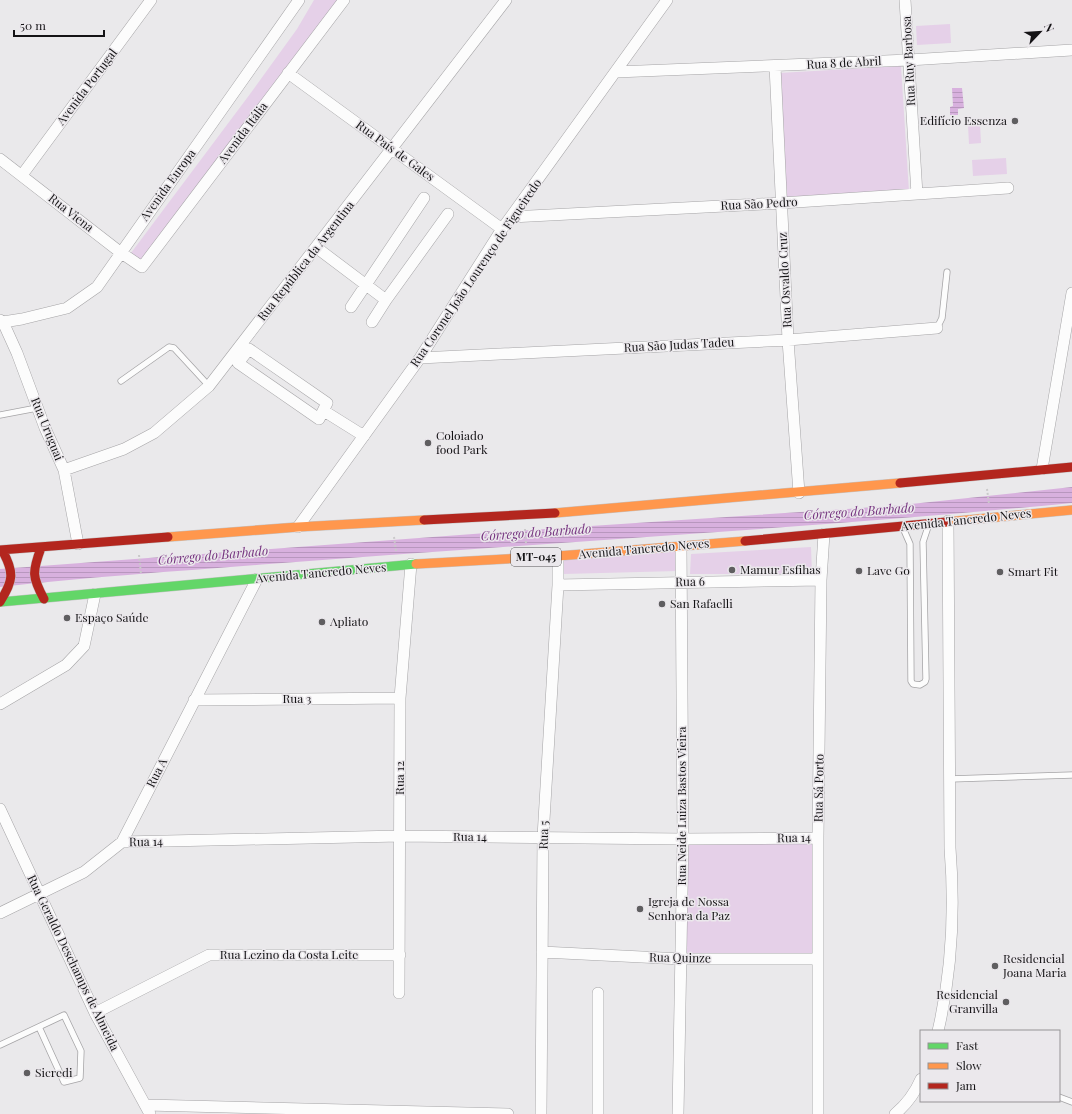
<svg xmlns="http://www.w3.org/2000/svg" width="1072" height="1114" viewBox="0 0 1072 1114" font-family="'Playfair Display',serif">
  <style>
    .park { fill: #e5d0e8 }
    .water { fill: url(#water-rules) }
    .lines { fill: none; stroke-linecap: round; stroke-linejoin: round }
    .lane-casing { stroke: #a5a4a6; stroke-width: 7 }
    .street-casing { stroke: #a5a4a6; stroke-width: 12 }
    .fast-casing { stroke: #c4c3c4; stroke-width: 10 }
    .slow-casing { stroke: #c4c3c4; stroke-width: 10 }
    .jam-casing { stroke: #c4c3c4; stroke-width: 10 }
    .path { stroke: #cac9ca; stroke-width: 2; stroke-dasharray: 2 2; stroke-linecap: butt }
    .lane { stroke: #fcfcfc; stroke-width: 5.5 }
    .street { stroke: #fcfcfc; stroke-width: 11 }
    .fast { stroke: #63d668; stroke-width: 9 }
    .slow { stroke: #ff974d; stroke-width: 9 }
    .jam { stroke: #b3261e; stroke-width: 9 }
    .poi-dot { fill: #5f5e60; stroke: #ebe8ec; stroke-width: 1.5 }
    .labels { text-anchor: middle; stroke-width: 3; stroke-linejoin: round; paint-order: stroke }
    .shield { fill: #ebe8ec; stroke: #545356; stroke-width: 1 }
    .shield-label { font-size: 11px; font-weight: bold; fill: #141315 }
    .street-label { font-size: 12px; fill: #141315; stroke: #ebe8ec }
    .poi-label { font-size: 12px; fill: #141315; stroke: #ebe8ec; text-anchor: start }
    .water-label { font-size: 13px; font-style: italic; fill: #75337f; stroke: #ebe8ec }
  </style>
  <defs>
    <pattern id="water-rules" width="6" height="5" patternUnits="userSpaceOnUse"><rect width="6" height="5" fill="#d8b1de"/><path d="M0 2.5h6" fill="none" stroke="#b897be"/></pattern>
  </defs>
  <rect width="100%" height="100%" fill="#eae9eb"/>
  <!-- park -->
  <path class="park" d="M 314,0 L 341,0 L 143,261 L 131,253 L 250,94 L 297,29 Z
    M 950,24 L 951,43 L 917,45 L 916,26 Z
    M 901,66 L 909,192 L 787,199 L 779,73 Z
    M 980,124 L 981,143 L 969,144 L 968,125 Z
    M 1006,158 L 1007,174 L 973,176 L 972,160 Z
    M 811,547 L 812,574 L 690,574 L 691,554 Z
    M 679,550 L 678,571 L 563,574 L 564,560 Z
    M 686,841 L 814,842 L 814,954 L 686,953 Z"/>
  <!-- water -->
  <path class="water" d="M 952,88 L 962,88 L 964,108 L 958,109 L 958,115 L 950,115 L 950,107 L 953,106 Z
    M 1072,487 L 1072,503 C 805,529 537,543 269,564 C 179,571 89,577 0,587 L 0,569 L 500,532 L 892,506 Z"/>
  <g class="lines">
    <defs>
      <path id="lane" d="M 937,328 L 942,318 L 947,272
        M 121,381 L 169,347 L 174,348 L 209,386
        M 0,415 L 37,408
        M 903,528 L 910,544 L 911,681 L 913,684 L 920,685 L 925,682 L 926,679 L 923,542 L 928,527
        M 950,779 L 1072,775
        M 0,1045 L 64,1015 L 81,1051 L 80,1078 L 64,1082 L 39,1027
        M 1059,1097 L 1072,1102"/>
      <path id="street" d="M 905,0 L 917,194
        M 775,66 L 788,340 L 799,493
        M 616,72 L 909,60 L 1072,50
        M 288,73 L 502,229
        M 0,159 L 120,252 L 142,267 L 344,0
        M 22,175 L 151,0
        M 511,217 L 781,203 L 1008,188
        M 317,248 L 386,300
        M 351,307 L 424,198
        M 0,320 L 3,322 L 17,353 L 45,428 L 64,470 L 78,544
        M 3,322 L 22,319 L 67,308 L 97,287 L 299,0
        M 372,322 L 386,300 L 448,214
        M 249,349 L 327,403 L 319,419 L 238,363 Z
        M 420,358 L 788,340 L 937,328
        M 324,411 L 364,436
        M 1042,469 L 1072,293
        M 64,470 L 124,449 L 154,433 L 209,386 L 506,0
        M 298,527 L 420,358 L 502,229 L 667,0
        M 558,585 L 821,580
        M 194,700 L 400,698
        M 0,704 L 66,665 L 84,646 L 95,594
        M 0,809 L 95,1013 L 150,1114
        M 122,842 L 400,836 L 683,839 L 818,838
        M 0,913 L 84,872 L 122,842 L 257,579
        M 542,952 L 682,959 L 817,959
        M 399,993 L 400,698 L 411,564
        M 598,993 L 598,1114
        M 95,1013 L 209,955 L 400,955
        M 938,1031 C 952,971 955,910 950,848 L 948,521
        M 146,1105 L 508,1114
        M 541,1114 L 543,837 L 558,585 L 558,556
        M 678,1114 L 683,839 L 681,546
        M 818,1114 L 818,838 L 821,580 L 824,534
        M 895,1114 C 907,1104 915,1093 921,1079"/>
      <path id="fast" d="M 0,602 L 416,564"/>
      <path id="slow" d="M 555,513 L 900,483
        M 946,522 L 1072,510
        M 168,537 L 298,527 L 424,520
        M 416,564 L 558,556 L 745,541"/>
      <path id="jam" d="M 900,483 L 1072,467
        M 424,520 L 555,513
        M 745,541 L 946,522
        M 41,548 C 32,572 32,577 44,599
        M 0,550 L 168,537
        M 0,602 C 13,581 15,573 2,550"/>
    </defs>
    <!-- lane casing -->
    <use href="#lane" class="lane-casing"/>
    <!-- street casing -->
    <use href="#street" class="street-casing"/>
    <!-- fast casing -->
    <use href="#fast" class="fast-casing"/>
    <!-- slow casing -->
    <use href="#slow" class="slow-casing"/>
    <!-- jam casing -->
    <use href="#jam" class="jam-casing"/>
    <!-- path -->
    <path class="path" d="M 987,489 L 989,504
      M 525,529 L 526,544
      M 394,537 L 396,551
      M 139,555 L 141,574"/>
    <!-- lane -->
    <use href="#lane" class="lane"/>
    <!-- street -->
    <use href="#street" class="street"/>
    <!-- fast -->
    <use href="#fast" class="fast"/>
    <!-- slow -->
    <use href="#slow" class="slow"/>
    <!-- jam -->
    <use href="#jam" class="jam"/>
  </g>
  <!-- markers -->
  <g class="poi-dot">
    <circle cx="1015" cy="121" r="4"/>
    <circle cx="428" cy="443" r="4"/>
    <circle cx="732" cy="570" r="4"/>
    <circle cx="859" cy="571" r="4"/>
    <circle cx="1000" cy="572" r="4"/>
    <circle cx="662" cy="604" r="4"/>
    <circle cx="67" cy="618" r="4"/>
    <circle cx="322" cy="622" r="4"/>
    <circle cx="640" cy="909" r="4"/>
    <circle cx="995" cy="966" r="4"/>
    <circle cx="1006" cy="1002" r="4"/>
    <circle cx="27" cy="1073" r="4"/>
  </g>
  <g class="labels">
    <!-- shield labels -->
    <rect class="shield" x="511" y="548" width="50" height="18" rx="3"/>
    <g class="shield-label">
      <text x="536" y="561">MT-045</text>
    </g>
    <!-- street labels -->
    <g class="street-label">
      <text transform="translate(909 61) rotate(-93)" y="4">Rua Ruy Barbosa</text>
      <text transform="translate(844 63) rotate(-3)" y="4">Rua 8 de Abril</text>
      <text transform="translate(87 87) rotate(-53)" y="4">Avenida Portugal</text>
      <text transform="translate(243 133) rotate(-53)" y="4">Avenida Itália</text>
      <text transform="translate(395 151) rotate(36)" y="4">Rua País de Gales</text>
      <text transform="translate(168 185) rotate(-54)" y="4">Avenida Europa</text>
      <text transform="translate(759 204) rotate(-3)" y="4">Rua São Pedro</text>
      <text transform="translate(71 213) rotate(38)" y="4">Rua Viena</text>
      <text transform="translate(306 261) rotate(-52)" y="4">Rua República da Argentina</text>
      <text transform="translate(476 273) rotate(-56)" y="4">Rua Coronel João Lourenço de Figueiredo</text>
      <text transform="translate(785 280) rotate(-93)" y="4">Rua Osvaldo Cruz</text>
      <text transform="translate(679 345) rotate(-3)" y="4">Rua São Judas Tadeu</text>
      <text transform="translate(47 429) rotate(68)" y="4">Rua Uruguai</text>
      <text transform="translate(966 520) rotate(-6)" y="4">Avenida Tancredo Neves</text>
      <text transform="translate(644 549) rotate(-5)" y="4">Avenida Tancredo Neves</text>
      <text transform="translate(321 573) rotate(-5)" y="4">Avenida Tancredo Neves</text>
      <text transform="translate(690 582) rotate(-1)" y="4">Rua 6</text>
      <text x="297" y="703">Rua 3</text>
      <text transform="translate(157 773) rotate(-63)" y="4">Rua A</text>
      <text transform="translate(400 778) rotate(-90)" y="4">Rua 12</text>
      <text transform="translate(819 788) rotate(-89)" y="4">Rua Sá Porto</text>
      <text transform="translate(682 806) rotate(-90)" y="4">Rua Neide Luiza Bastos Vieira</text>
      <text transform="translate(544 835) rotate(-88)" y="4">Rua 5</text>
      <text x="470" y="841">Rua 14</text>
      <text transform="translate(794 838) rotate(-1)" y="4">Rua 14</text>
      <text transform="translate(146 842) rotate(-1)" y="4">Rua 14</text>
      <text x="289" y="959">Rua Lezino da Costa Leite</text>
      <text transform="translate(680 958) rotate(1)" y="4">Rua Quinze</text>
      <text transform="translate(73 963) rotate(64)" y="4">Rua Geraldo Deschamps de Almeida</text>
    </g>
    <!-- poi labels -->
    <g class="poi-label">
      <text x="1007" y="125" text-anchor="end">Edifício Essenza</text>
      <text x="436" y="440">Coloiado<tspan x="436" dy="14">food Park</tspan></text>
      <text x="740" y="574">Mamur Esfihas</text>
      <text x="867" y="575">Lave Go</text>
      <text x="1008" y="576">Smart Fit</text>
      <text x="670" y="608">San Rafaelli</text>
      <text x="75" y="622">Espaço Saúde</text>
      <text x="330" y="626">Apliato</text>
      <text x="648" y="906">Igreja de Nossa<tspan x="648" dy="14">Senhora da Paz</tspan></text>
      <text x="1003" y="963">Residencial<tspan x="1003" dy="14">Joana Maria</tspan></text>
      <text x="998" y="999" text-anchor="end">Residencial<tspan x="998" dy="14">Granvilla</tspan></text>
      <text x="35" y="1077">Sicredi</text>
    </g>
    <!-- water labels -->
    <g class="water-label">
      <text transform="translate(859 511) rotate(-4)" y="5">Córrego do Barbado</text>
      <text transform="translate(536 532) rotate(-4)" y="5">Córrego do Barbado</text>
      <text transform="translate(213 555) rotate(-5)" y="5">Córrego do Barbado</text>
    </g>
  </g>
  <!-- legend -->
  <rect x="920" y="1030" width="140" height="72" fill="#ebe8ec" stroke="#959396"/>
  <rect x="928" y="1043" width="20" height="6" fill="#63d668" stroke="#959396"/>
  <text x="956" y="1050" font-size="12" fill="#141315">Fast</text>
  <rect x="928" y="1063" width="20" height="6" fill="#ff974d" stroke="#959396"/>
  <text x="956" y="1070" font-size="12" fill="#141315">Slow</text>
  <rect x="928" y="1083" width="20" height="6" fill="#b3261e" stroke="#959396"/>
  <text x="956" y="1090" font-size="12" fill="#141315">Jam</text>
  <!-- north arrow -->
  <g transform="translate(1040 32) rotate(65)" stroke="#ebe8ec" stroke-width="3" paint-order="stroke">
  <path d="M0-3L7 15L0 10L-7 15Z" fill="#141315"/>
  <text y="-6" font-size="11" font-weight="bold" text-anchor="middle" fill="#141315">N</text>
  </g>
  <!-- scale -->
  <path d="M14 30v6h90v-6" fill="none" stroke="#141315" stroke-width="2"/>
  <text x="20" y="30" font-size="12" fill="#141315" stroke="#ebe8ec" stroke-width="3" paint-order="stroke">50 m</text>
</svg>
